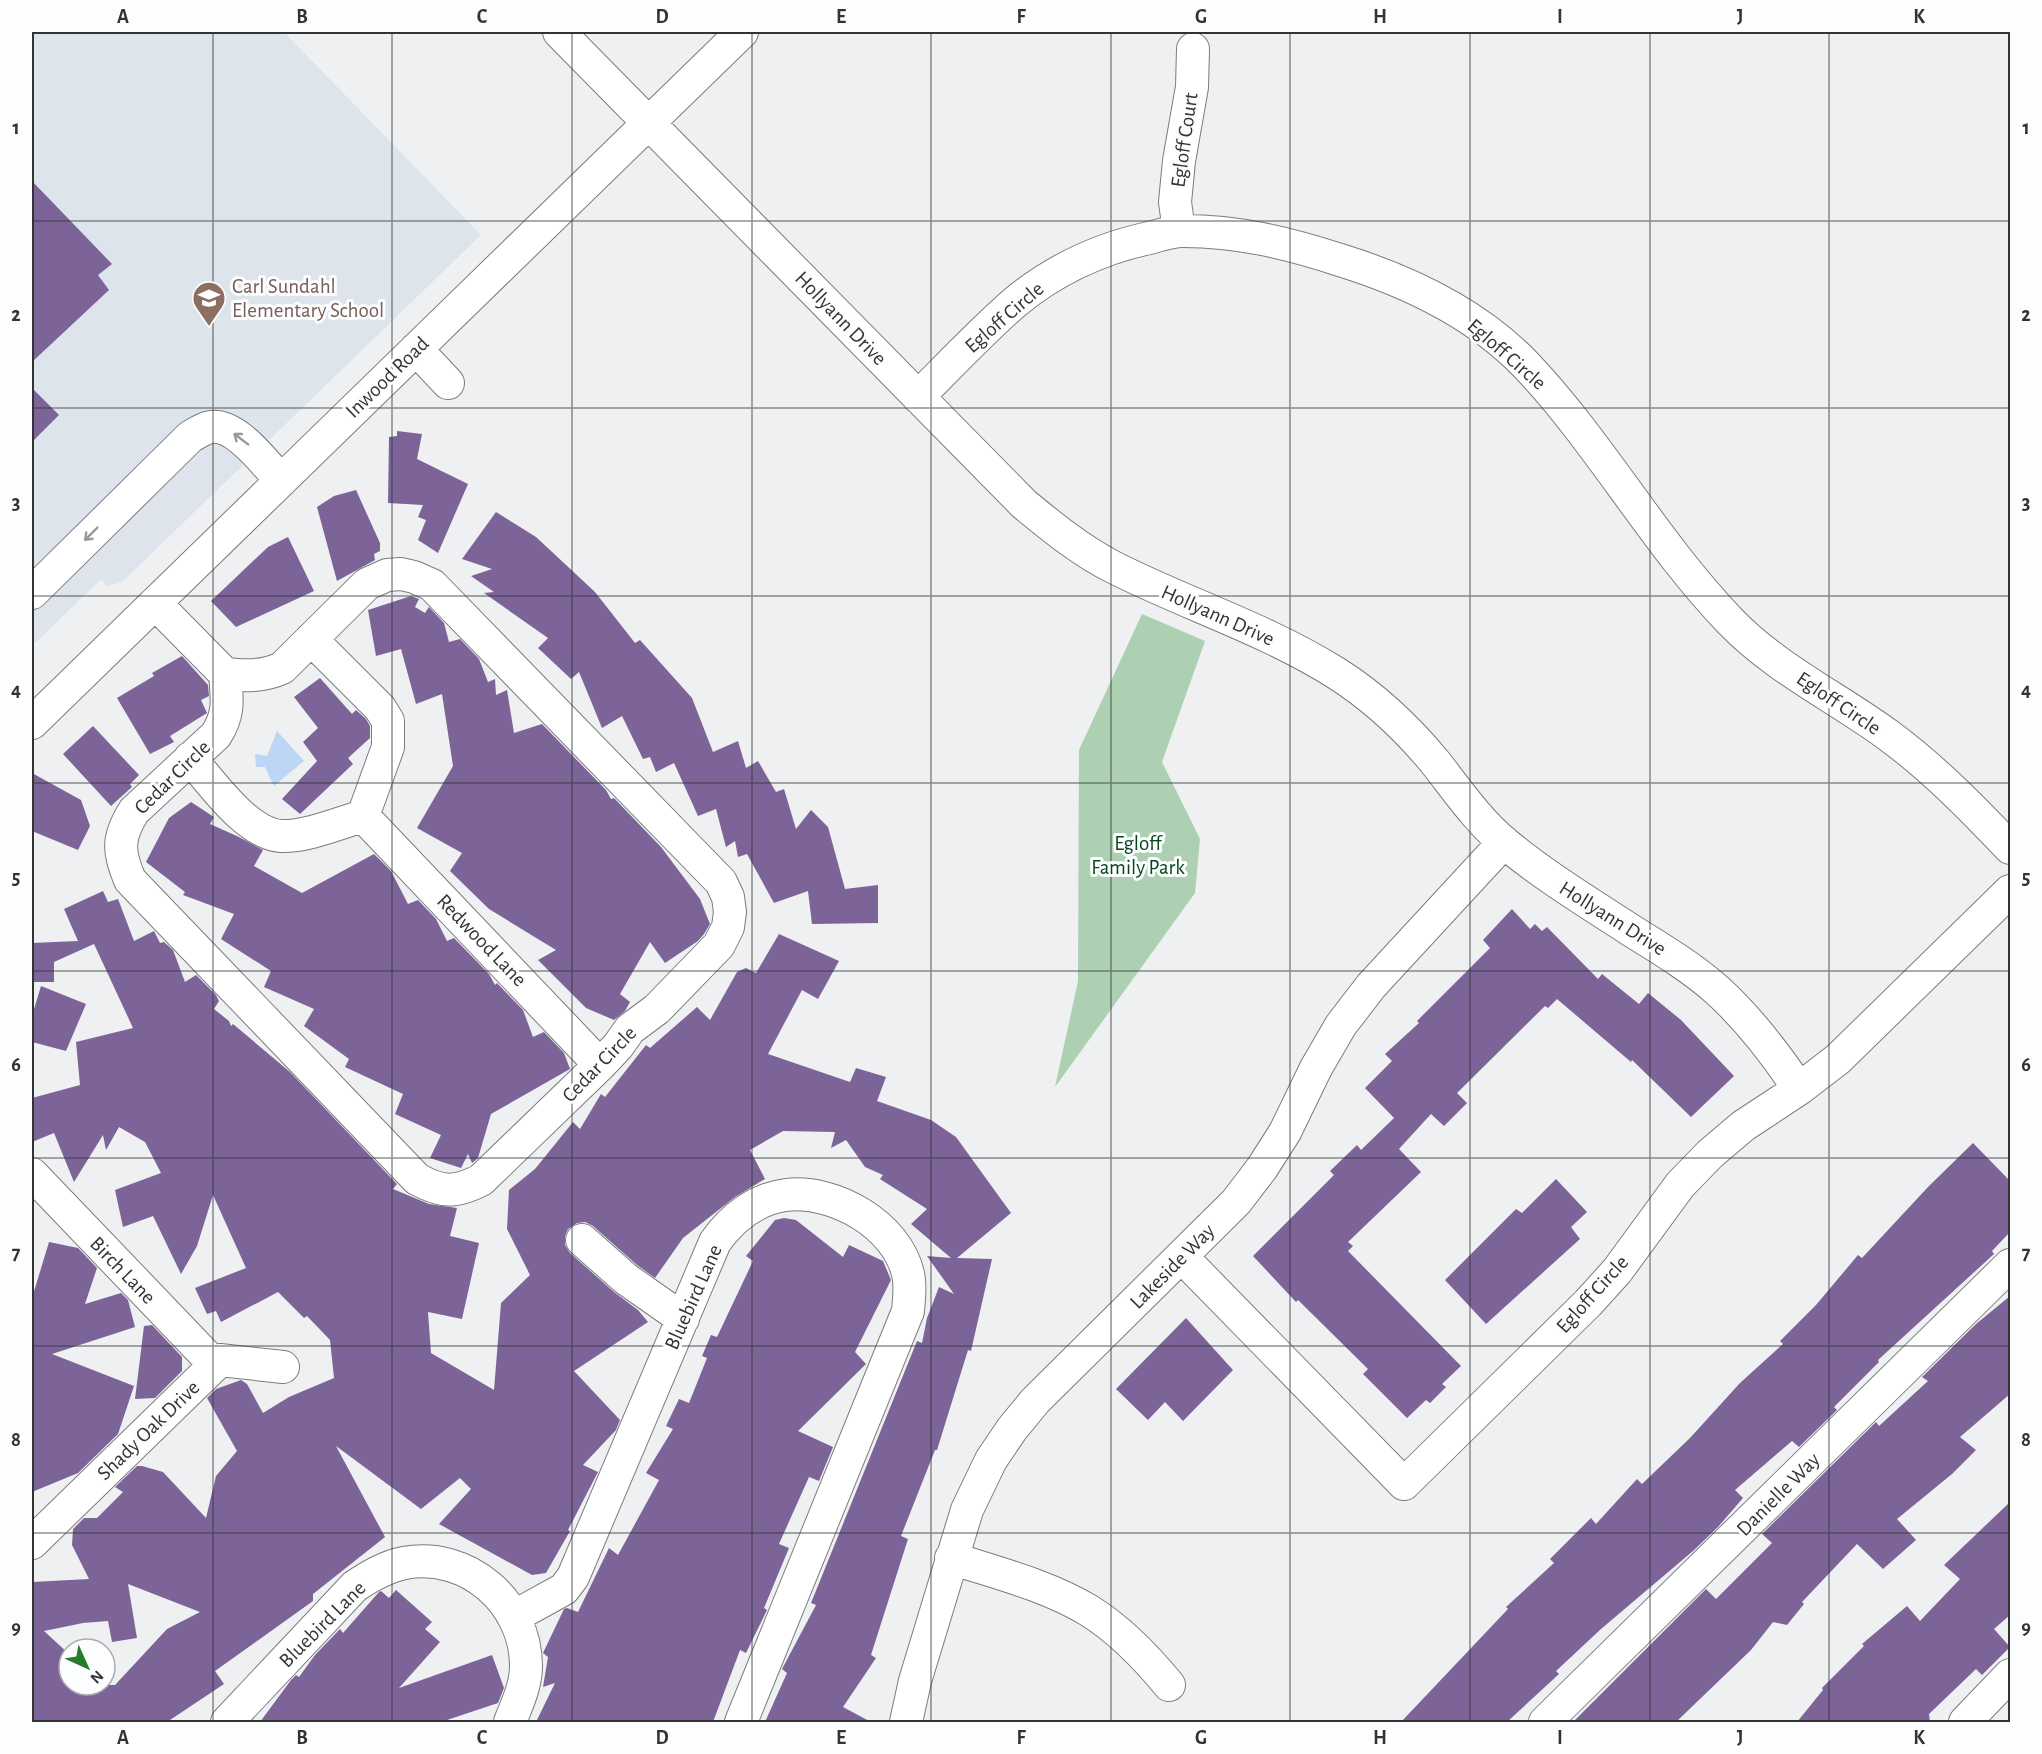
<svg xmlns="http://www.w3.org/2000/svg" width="2042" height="1754" viewBox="0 0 2042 1754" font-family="'Alegreya Sans',sans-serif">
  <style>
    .built { fill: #dee4ec }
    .green { fill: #adcfb2 }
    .water { fill: #bdd6f5 }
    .building { fill: #7c6499; fill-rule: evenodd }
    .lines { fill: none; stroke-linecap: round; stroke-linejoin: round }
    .minor-casing { stroke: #7b7c7d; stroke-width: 34 }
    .minor { stroke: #fff; stroke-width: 32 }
    .oneway { stroke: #989999 }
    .grid { fill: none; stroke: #323333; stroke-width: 1.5; stroke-opacity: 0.55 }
    .labels { text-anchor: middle; stroke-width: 6; stroke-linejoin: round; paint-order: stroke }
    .street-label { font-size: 21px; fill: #323333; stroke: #fcfdff }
    .education-label { font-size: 21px; fill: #785e54; stroke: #fcfdff; text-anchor: start }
    .park-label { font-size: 21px; fill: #06461d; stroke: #fcfdff }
    .neatline { fill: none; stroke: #323333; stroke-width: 2 }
    .grid-label { font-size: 20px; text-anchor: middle; font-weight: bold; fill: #323333 }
  </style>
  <rect width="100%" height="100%" fill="#eef0f1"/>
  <!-- built -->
  <path class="built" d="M 32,32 L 284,32 L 481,235 L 122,582 L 107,586 L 101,579 L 32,646 Z"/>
  <!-- green -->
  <path class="green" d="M 1142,614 L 1205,641 L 1162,762 L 1200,839 L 1195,893 L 1055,1087 L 1078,981 L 1079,750 Z"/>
  <!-- water -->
  <path class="water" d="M 277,731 L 304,761 L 274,786 L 265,767 L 256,767 L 255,754 L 267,756 Z"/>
  <!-- building -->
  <path class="building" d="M 32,181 L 112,264 L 98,275 L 109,290 L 32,362 Z
    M 32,388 L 59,415 L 32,442 Z
    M 397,431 L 422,434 L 417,459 L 468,484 L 438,553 L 418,540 L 426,520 L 418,517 L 423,505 L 388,503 L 389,437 L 397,436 Z
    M 356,490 L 380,543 L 380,551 L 374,554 L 375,560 L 337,581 L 317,507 L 334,496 Z
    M 496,512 L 536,537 L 595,592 L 635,643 L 640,640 L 692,698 L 713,752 L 738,741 L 746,768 L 758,761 L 776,792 L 784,789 L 796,829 L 811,810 L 828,827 L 845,889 L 878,885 L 878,923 L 812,924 L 808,891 L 774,903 L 747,854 L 738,857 L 735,841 L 726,847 L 716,809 L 698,816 L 674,763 L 656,772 L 650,757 L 643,759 L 622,716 L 602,728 L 579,672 L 571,679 L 538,648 L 548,638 L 484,593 L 494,592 L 471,576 L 492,569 L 462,559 Z
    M 288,537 L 314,591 L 236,627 L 211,601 L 268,547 Z
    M 411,596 L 419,599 L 415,607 L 425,613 L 429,607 L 444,623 L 449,642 L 460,639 L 479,659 L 488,682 L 495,679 L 496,695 L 507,690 L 514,733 L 542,724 L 606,790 L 611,799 L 614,798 L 661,847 L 700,899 L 710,924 L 704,934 L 698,941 L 665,963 L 650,942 L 620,994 L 630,1002 L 625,1011 L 614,1020 L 586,1008 L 538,960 L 556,950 L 489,909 L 450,871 L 462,853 L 417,828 L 453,766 L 442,694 L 416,704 L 401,649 L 376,656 L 368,610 Z
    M 182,656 L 208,685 L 209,696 L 201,700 L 207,713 L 170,736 L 174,742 L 150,754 L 117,698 L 154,676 L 152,673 Z
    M 320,678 L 352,714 L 356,710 L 366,719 L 370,726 L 370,738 L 348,758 L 353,764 L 300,814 L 282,799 L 317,761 L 303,742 L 318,728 L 294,697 Z
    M 93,726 L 139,775 L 130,784 L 132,787 L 111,806 L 63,754 Z
    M 32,773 L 81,800 L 90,826 L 78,850 L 32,831 Z
    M 191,802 L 214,817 L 210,824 L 239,837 L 263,850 L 254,866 L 302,893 L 374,854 L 391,871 L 408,904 L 418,900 L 436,919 L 447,941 L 454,938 L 489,974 L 495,985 L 497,983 L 523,1010 L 533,1037 L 544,1032 L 564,1053 L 570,1069 L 491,1114 L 478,1158 L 472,1163 L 468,1154 L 461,1168 L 430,1158 L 441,1135 L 395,1114 L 403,1094 L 345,1067 L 349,1059 L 304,1026 L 314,1009 L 264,987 L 271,971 L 221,939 L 234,914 L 183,895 L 185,892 L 146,862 L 169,818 Z
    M 103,891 L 108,902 L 118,899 L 134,941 L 154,931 L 160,943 L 164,942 L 173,950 L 185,982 L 196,975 L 216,995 L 219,1001 L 214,1009 L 229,1021 L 231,1026 L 233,1024 L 290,1072 L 397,1184 L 393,1189 L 429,1204 L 457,1208 L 450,1236 L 479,1243 L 462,1319 L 428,1312 L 431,1353 L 494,1390 L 501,1303 L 530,1275 L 507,1229 L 509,1190 L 535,1169 L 573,1122 L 580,1129 L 601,1094 L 605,1097 L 646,1045 L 650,1048 L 697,1007 L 710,1020 L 737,972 L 746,968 L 756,973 L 779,934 L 839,961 L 818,999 L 802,990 L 768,1054 L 850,1082 L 856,1068 L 886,1077 L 877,1101 L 931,1120 L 956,1137 L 1011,1213 L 957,1258 L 992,1259 L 971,1351 L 968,1350 L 937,1450 L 935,1450 L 901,1536 L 908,1539 L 871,1655 L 876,1658 L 843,1707 L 871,1722 L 765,1722 L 787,1673 L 782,1669 L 816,1605 L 811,1603 L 917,1341 L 922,1343 L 927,1318 L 939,1287 L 954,1294 L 927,1256 L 951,1258 L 911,1224 L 927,1209 L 880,1179 L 883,1175 L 865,1167 L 846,1140 L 831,1148 L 835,1132 L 783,1131 L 750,1150 L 765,1179 L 735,1197 L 683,1238 L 655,1278 L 637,1265 L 593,1226 L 585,1222 L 577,1223 L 568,1229 L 565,1236 L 565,1245 L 570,1253 L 614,1292 L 638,1310 L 648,1322 L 574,1371 L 620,1420 L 616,1430 L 583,1465 L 598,1472 L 568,1530 L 570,1531 L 546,1573 L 532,1575 L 439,1524 L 471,1489 L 460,1478 L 421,1509 L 336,1446 L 385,1537 L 313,1594 L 313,1601 L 215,1671 L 224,1684 L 167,1722 L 32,1722 L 32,1582 L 89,1579 L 72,1545 L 73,1529 L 84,1518 L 97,1518 L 123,1492 L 115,1487 L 137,1466 L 142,1466 L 163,1472 L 206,1518 L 216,1476 L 237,1451 L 207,1398 L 216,1389 L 241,1380 L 247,1384 L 263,1413 L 289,1397 L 334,1378 L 330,1340 L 307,1316 L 304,1318 L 278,1292 L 221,1322 L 216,1311 L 207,1314 L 195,1288 L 246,1268 L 213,1195 L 197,1246 L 181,1274 L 153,1216 L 123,1227 L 115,1190 L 161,1173 L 145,1142 L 119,1127 L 106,1150 L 103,1135 L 74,1182 L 54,1133 L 32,1142 L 32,1098 L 80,1085 L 76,1042 L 133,1028 L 94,944 L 54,962 L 54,982 L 32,982 L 32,943 L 78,941 L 64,909 ZM 128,1584 L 200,1612 L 167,1629 L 115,1685 L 69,1685 L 69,1654 L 44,1631 L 83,1623 L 108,1621 L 112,1642 L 137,1638 Z
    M 1512,909 L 1530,929 L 1535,924 L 1542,931 L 1547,927 L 1598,979 L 1602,974 L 1639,1004 L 1648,993 L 1681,1020 L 1734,1076 L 1691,1117 L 1632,1060 L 1631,1062 L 1557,999 L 1548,1008 L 1545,1006 L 1457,1093 L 1467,1103 L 1444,1126 L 1431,1114 L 1399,1149 L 1421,1172 L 1348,1242 L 1353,1246 L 1348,1251 L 1461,1366 L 1442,1384 L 1446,1387 L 1430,1403 L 1426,1400 L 1407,1418 L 1363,1374 L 1368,1369 L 1298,1300 L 1296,1302 L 1253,1256 L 1334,1175 L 1330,1171 L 1357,1145 L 1361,1150 L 1394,1118 L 1365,1088 L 1392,1061 L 1385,1054 L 1419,1023 L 1417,1021 L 1490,948 L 1483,940 Z
    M 41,986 L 86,1004 L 66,1051 L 32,1042 L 32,1016 Z
    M 1973,1143 L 2010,1181 L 2010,1232 L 1992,1251 L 1994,1254 L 1878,1360 L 1879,1362 L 1834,1407 L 1837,1410 L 1799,1447 L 1792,1441 L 1735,1490 L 1743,1498 L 1718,1527 L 1693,1551 L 1601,1629 L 1556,1671 L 1559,1674 L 1507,1722 L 1401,1722 L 1508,1609 L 1506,1607 L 1554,1563 L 1550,1559 L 1591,1518 L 1596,1524 L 1637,1479 L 1642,1484 L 1690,1438 L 1740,1383 L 1783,1344 L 1780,1341 L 1816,1305 L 1858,1255 L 1862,1258 L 1928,1187 Z
    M 1556,1179 L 1587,1212 L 1571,1227 L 1580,1239 L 1486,1324 L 1445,1280 L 1516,1209 L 1522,1213 Z
    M 784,1218 L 796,1220 L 843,1257 L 849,1245 L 883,1261 L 891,1280 L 855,1352 L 866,1364 L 798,1431 L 833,1447 L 819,1481 L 809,1477 L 779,1544 L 789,1548 L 764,1608 L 767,1610 L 746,1653 L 740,1650 L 713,1722 L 536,1722 L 555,1683 L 543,1687 L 548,1657 L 543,1653 L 564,1609 L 567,1608 L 578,1612 L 609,1548 L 618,1555 L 659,1480 L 646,1473 L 673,1429 L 666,1426 L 679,1399 L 689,1403 L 707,1358 L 702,1356 L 711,1335 L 717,1337 L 753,1261 L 746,1256 L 775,1220 Z
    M 49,1242 L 78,1248 L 97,1268 L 85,1304 L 121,1293 L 128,1300 L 135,1327 L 52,1354 L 134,1386 L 118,1434 L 78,1473 L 32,1492 L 32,1298 Z
    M 2010,1296 L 2010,1394 L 1960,1437 L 1976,1450 L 1952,1474 L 1897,1519 L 1916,1540 L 1883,1569 L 1857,1544 L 1802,1602 L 1804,1604 L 1787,1625 L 1773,1622 L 1751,1650 L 1676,1722 L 1573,1722 L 1706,1589 L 1716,1599 L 1772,1543 L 1762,1534 L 1876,1422 L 1879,1426 L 1928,1381 L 1922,1377 L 1976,1324 Z
    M 1186,1318 L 1233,1370 L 1183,1421 L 1165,1402 L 1148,1420 L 1116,1389 Z
    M 152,1325 L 182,1357 L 182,1371 L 155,1398 L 135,1399 L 144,1326 Z
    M 2010,1502 L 2010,1615 L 1994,1629 L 2010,1647 L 1982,1675 L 1976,1669 L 1929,1714 L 1930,1722 L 1797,1722 L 1823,1690 L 1822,1688 L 1864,1646 L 1862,1644 L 1907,1606 L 1920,1621 L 1960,1579 L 1944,1565 Z
    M 396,1590 L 432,1622 L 425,1629 L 440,1642 L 399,1688 L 492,1655 L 504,1688 L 498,1703 L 441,1722 L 260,1722 L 291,1680 L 296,1675 L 299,1677 L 315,1655 L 340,1629 L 343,1633 L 379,1592 L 381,1591 L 389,1598 Z"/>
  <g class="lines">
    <defs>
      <path id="minor" d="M 559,32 L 1024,504 C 1052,527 1080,550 1113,567 C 1186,604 1266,629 1336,673 C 1374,697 1406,727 1435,762 C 1457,790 1478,821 1506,844 C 1546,877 1589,903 1632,931 C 1661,949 1691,967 1717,990 C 1749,1019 1775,1053 1799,1089
        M 1179,231 L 1175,202 L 1179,161 L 1192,87 L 1193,49
        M 416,349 L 448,383
        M 918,397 C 949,366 980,333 1013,304 C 1052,271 1099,249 1149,238 C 1160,235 1172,231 1183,231 C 1239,231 1287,243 1340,260 C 1408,281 1476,313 1526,365 C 1601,444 1654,542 1730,621 C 1775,668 1836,697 1888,735 C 1933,768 1972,808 2010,848
        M 32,593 L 190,437 C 195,434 201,430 207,428 C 233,419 266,464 281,481
        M 155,603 L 225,674 C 246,676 262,677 282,668 L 367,584 L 387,575 L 401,574 L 414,577 L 432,585 L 721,882 L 728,897 L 730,912 L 728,927 L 719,945 L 657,1009 L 630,1029 L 618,1046 L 600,1065 L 481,1180 C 456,1193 442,1193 417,1179 L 130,880 C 118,852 117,838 134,811 L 216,735 C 230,713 227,699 225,674
        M 32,723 L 742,32
        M 190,758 C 212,783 247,834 281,836 C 306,837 339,823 363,816 L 388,747 L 388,721 L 380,708 L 311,639
        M 363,816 L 600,1065
        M 32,1174 L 215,1365
        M 582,1240 L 626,1279 L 683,1319
        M 1182,1257 L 1404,1484 L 1588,1303 L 1617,1271 L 1680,1185 L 1710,1154 L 1743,1126 L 1799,1089 L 1838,1059 L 2010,891
        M 32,1543 L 220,1360 L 283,1367
        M 951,1558 C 997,1573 1046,1585 1088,1610 C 1119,1629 1146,1657 1169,1685
        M 515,1616 L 564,1589 L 573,1577 L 715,1242 C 732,1218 756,1199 786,1195 C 834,1189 897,1225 908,1274 C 911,1286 909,1299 908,1311 L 741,1722
        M 227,1722 L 355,1586 C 370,1576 385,1567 404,1563 C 467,1551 526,1602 526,1666 C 526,1686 517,1704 510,1722
        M 906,1722 L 915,1681 L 967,1510 L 991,1460 L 1012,1429 L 1035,1401 L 1236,1202 L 1262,1168 L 1285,1132 L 1316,1068 L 1341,1025 L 1371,986 L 1504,842
        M 1545,1722 L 2010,1265
        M 1965,1722 L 2010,1675"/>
    </defs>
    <!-- minor casing -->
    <use href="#minor" class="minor-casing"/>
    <!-- minor -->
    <use href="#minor" class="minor"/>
  </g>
  <!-- one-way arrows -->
  <defs><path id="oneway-shaft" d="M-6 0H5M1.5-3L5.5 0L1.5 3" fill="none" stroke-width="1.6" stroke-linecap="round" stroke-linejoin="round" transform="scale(1.5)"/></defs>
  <g class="oneway">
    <use href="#oneway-shaft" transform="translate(241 439) rotate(-143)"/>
    <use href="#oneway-shaft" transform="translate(91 534) rotate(135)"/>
  </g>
  <!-- grid -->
  <path class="grid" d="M 213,32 L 213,1722M 392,32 L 392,1722M 572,32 L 572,1722M 752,32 L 752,1722M 931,32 L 931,1722M 1111,32 L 1111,1722M 1290,32 L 1290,1722M 1470,32 L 1470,1722M 1650,32 L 1650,1722M 1829,32 L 1829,1722M 32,221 L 2010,221M 32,408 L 2010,408M 32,596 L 2010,596M 32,783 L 2010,783M 32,971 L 2010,971M 32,1158 L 2010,1158M 32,1346 L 2010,1346M 32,1533 L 2010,1533"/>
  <!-- icons -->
  <defs>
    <symbol id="school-pin" viewBox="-11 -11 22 30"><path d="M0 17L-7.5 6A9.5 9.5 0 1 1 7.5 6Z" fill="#8d6e63" stroke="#fcfdff"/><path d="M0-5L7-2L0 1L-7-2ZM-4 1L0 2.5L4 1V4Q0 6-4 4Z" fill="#fff"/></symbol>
  </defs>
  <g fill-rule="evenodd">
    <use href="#school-pin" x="190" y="279" width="38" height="52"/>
  </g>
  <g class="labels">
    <!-- street labels -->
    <g class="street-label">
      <text transform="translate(1184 140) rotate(-82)" y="7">Egloff Court</text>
      <text transform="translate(1004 317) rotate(-41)" y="7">Egloff Circle</text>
      <text transform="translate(841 318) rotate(46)" y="7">Hollyann Drive</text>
      <text transform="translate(1507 354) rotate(41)" y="7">Egloff Circle</text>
      <text transform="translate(387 377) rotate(-44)" y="7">Inwood Road</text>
      <text transform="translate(1218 615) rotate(24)" y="7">Hollyann Drive</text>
      <text transform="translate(1839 703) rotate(34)" y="7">Egloff Circle</text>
      <text transform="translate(172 777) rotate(-44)" y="7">Cedar Circle</text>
      <text transform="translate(1613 918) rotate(32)" y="7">Hollyann Drive</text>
      <text transform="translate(482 940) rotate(46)" y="7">Redwood Lane</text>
      <text transform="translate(599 1064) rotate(-46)" y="7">Cedar Circle</text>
      <text transform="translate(1172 1266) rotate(-45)" y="7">Lakeside Way</text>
      <text transform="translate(123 1270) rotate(46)" y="7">Birch Lane</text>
      <text transform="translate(1592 1294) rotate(-48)" y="7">Egloff Circle</text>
      <text transform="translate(693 1297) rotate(-66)" y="7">Bluebird Lane</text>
      <text transform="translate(148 1430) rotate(-44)" y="7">Shady Oak Drive</text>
      <text transform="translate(1778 1494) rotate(-45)" y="7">Danielle Way</text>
      <text transform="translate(322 1624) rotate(-45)" y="7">Bluebird Lane</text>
    </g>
    <!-- education labels -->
    <g class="education-label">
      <text x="232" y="293">Carl Sundahl<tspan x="232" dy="24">Elementary School</tspan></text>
    </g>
    <!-- park labels -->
    <g class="park-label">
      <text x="1138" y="850">Egloff<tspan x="1138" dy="24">Family Park</tspan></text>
    </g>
  </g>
  <!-- border -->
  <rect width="2042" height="1754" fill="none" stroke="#fcfdff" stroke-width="66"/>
  <!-- north arrow -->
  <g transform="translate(87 1667) rotate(135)"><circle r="28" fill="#fcfdff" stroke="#abacad" stroke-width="1.5"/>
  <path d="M0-4.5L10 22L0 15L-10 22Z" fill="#267c2a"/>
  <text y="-9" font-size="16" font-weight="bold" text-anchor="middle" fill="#323333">N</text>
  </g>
  <rect x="33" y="33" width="1976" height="1688" class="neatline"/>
  <g class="grid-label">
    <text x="123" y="23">A</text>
    <text x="302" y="23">B</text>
    <text x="482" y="23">C</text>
    <text x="662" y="23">D</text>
    <text x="841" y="23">E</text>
    <text x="1021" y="23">F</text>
    <text x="1201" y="23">G</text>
    <text x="1380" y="23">H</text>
    <text x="1560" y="23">I</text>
    <text x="1740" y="23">J</text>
    <text x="1919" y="23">K</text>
    <text x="16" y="134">1</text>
    <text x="2026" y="134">1</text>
    <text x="16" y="321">2</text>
    <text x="2026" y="321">2</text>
    <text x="16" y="509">3</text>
    <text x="2026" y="509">3</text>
    <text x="16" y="696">4</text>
    <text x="2026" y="696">4</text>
    <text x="16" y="884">5</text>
    <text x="2026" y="884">5</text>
    <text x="16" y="1071">6</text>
    <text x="2026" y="1071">6</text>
    <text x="16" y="1259">7</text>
    <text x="2026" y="1259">7</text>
    <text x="16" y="1446">8</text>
    <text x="2026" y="1446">8</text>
    <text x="16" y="1634">9</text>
    <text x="2026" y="1634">9</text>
    <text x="123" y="1744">A</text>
    <text x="302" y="1744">B</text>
    <text x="482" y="1744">C</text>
    <text x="662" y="1744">D</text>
    <text x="841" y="1744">E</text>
    <text x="1021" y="1744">F</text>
    <text x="1201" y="1744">G</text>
    <text x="1380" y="1744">H</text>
    <text x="1560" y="1744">I</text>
    <text x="1740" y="1744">J</text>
    <text x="1919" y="1744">K</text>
  </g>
</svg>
